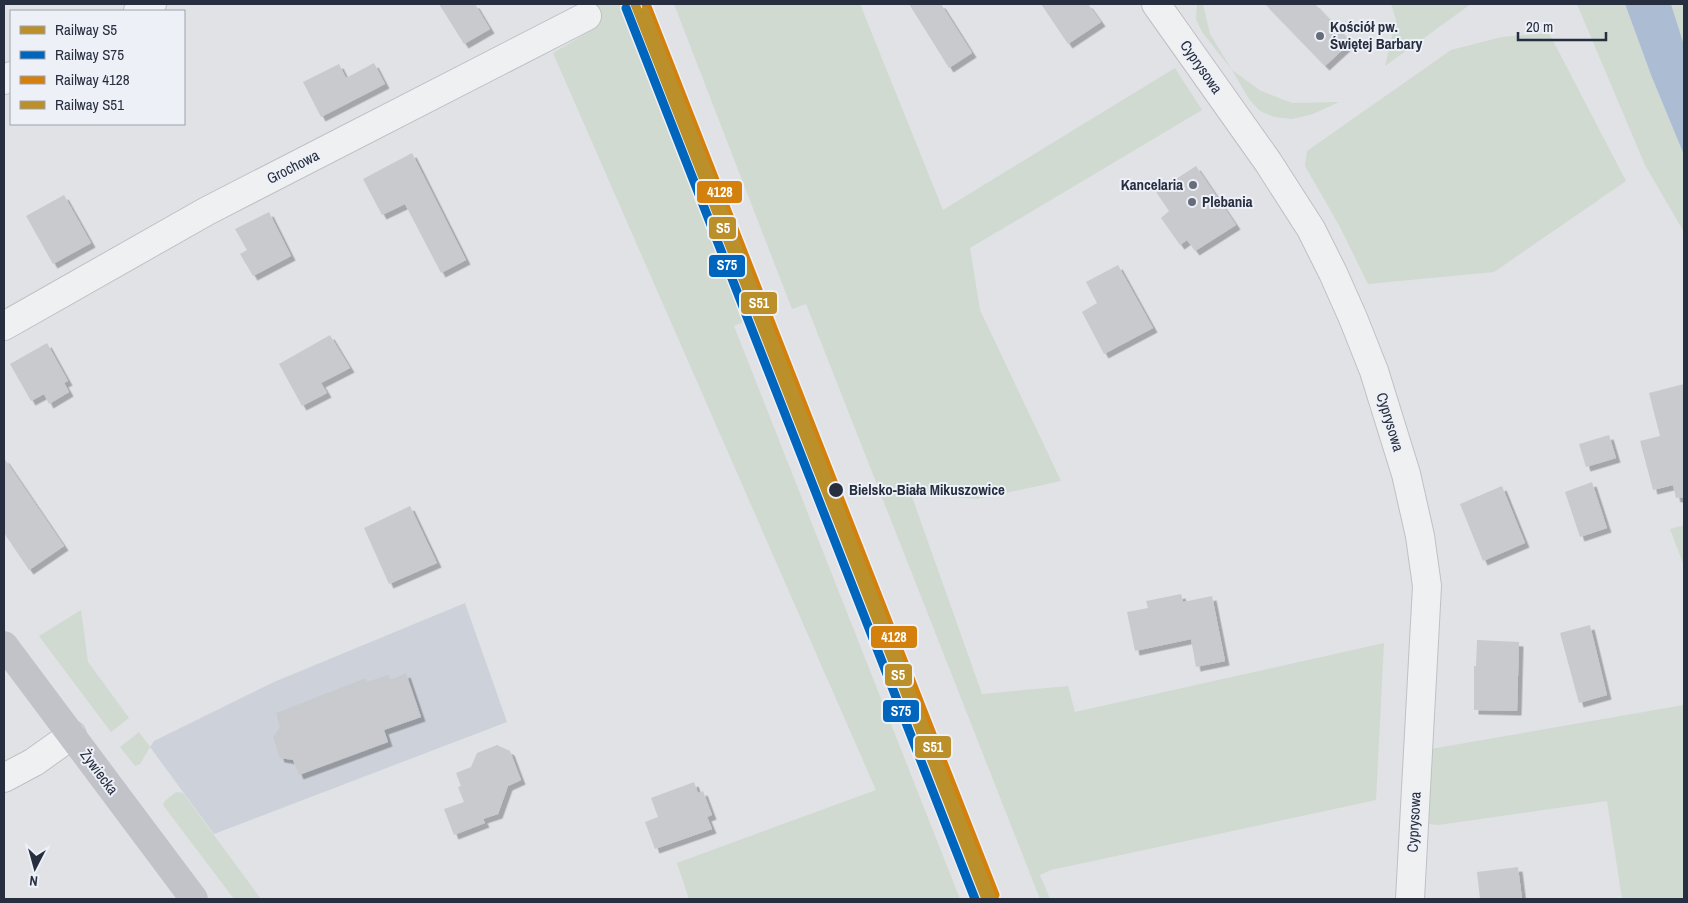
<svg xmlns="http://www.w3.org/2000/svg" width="1688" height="903" viewBox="0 0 1688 903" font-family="'Archivo Narrow',sans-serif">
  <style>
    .built { fill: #cdd1d9 }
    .green { fill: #d0dad0 }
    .water { fill: #acbdd3 }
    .building { fill: #c8cace; filter: url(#shadow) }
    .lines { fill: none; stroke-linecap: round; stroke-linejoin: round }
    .minor-casing { stroke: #bec0c4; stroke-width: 30 }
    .minor { stroke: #eff0f2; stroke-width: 28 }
    .secondary { stroke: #c1c3c9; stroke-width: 28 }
    .rail-1-casing { stroke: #edf0f6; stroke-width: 12 }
    .rail-2-casing { stroke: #edf0f6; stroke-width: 12 }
    .rail-3-casing { stroke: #edf0f6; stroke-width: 12 }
    .rail-4-casing { stroke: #edf0f6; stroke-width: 12 }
    .rail-1 { stroke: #bb8f29; stroke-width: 9 }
    .rail-2 { stroke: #0065bd; stroke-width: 9 }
    .rail-3 { stroke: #d4800d; stroke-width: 9 }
    .rail-4 { stroke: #bb8f29; stroke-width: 9 }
    .poi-dot { fill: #676d7a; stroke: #edf0f6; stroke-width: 2 }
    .stop-dot { fill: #262e40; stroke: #edf0f6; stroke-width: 2 }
    .labels { text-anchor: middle; stroke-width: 4; stroke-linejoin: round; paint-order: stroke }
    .poi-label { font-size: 15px; font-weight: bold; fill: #262e40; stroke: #edf0f6; text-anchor: start }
    .street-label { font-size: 15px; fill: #262e40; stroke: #edf0f6 }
    .stop-label { font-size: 15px; font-weight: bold; fill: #262e40; stroke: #edf0f6; text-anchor: start }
    .line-badge { stroke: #edf0f6; stroke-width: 2 }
    .badge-label { font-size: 14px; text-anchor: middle; font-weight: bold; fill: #fff }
  </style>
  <defs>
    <filter id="shadow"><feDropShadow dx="4.5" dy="4.5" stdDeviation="0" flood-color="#0004"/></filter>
  </defs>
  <rect width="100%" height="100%" fill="#e0e2e6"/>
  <!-- built -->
  <path class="built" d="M 465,603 L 507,722 L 214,834 L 150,747 L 154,741 L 274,682 Z"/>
  <!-- green -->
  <path class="green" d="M 593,4 L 621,4 L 748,320 L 734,326 L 960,899 L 689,899 L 677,863 L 876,790 L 553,53 L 599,26 Z
    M 674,4 L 860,4 L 943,210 L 1175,68 L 1202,110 L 970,248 L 980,310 L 1061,481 L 977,499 L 911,494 L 982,694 L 1068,686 L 1075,712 L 1384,643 L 1376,800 L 1051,870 L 1040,875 L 1050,899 L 1040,899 L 806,304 L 792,309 Z
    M 1174,4 L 1203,4 L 1210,34 L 1232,70 L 1261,91 L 1292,103 L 1339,102 L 1313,114 L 1292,119 L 1274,117 L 1260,111 L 1249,99 L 1232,70 L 1202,32 L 1196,19 L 1197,4 Z
    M 1391,4 L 1471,4 L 1385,66 L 1396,20 Z
    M 1577,4 L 1625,4 L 1651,75 L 1684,155 L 1684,232 L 1645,165 Z
    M 1671,4 L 1684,4 L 1684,45 Z
    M 1549,33 L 1626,181 L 1494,272 L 1368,284 L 1340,227 L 1305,166 L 1307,151 L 1451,50 L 1502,37 Z
    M 1684,525 L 1684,566 L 1670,529 Z
    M 81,610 L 88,662 L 129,718 L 111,732 L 39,636 Z
    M 1684,705 L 1684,899 L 1622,899 L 1607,801 L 1438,825 L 1429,824 L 1431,749 Z
    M 139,732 L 150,747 L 140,764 L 135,766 L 120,747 Z
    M 176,792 L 183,793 L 261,899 L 234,899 L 163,805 L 165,801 Z"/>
  <!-- water -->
  <path class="water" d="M 1625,4 L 1671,4 L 1684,45 L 1684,155 L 1651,75 Z"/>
  <!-- building -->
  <path class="building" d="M 439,4 L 475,4 L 490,29 L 464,44 Z
    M 909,4 L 941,4 L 972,53 L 949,68 Z
    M 1041,4 L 1088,4 L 1101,22 L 1068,44 Z
    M 1265,4 L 1315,4 L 1351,42 L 1325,66 Z
    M 374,63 L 385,84 L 321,117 L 303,82 L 339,64 L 346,78 Z
    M 412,153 L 466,260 L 441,273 L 405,204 L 382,215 L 363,179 Z
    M 1196,166 L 1236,225 L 1195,251 L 1187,240 L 1180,245 L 1161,218 L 1169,211 L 1156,192 Z
    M 64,195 L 91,243 L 53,264 L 26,216 Z
    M 269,212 L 291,256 L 253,276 L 240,254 L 247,250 L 235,229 Z
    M 1118,265 L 1153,328 L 1104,354 L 1082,312 L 1097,303 L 1086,282 Z
    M 330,335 L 350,368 L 321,383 L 327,393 L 302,406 L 279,364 Z
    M 47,343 L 68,381 L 64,383 L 69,392 L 49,404 L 44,394 L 31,401 L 10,364 Z
    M 1684,384 L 1684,497 L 1676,498 L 1673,485 L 1653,490 L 1640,441 L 1660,436 L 1649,393 Z
    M 1609,435 L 1616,458 L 1586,467 L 1579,444 Z
    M 4,458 L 64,546 L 29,570 L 4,533 Z
    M 1592,482 L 1607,528 L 1580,537 L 1565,492 Z
    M 1502,486 L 1525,543 L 1483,561 L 1460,504 Z
    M 410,506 L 437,563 L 389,584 L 364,528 Z
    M 1181,594 L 1183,602 L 1212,596 L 1225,661 L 1196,667 L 1191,639 L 1135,651 L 1127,612 L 1148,608 L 1146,601 Z
    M 1590,625 L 1607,695 L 1579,703 L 1560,633 Z
    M 1477,640 L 1519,642 L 1517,711 L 1474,710 L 1474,666 L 1476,666 Z
    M 406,673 L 421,717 L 384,730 L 388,742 L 299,775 L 293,760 L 280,758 L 273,737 L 280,727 L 276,713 L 366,678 L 367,682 L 388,675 L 391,680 Z
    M 497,745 L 510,751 L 521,780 L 508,786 L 498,814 L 483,819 L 485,823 L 454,835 L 444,809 L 464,802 L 458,787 L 461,786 L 456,773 L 471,767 L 477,753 Z
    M 694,782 L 698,793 L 703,791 L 712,815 L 707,817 L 712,829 L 655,849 L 645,822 L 658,817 L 651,798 Z
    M 1518,867 L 1522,899 L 1480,899 L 1477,872 Z"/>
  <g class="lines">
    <defs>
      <path id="minor" d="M 1156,4 L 1268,162 L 1311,229 L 1333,273 L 1353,318 L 1374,371 L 1406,474 L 1420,536 L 1427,586 L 1410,899
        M 138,11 L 152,4
        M 4,80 L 11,76
        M 4,326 L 207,211 L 587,16
        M 4,778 L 34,762 L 72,735"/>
    </defs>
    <!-- minor casing -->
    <use href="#minor" class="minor-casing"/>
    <!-- minor -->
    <use href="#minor" class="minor"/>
    <!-- secondary -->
    <path class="secondary" d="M 4,645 L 194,899"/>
    <defs>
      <path id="rail-1" d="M 635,4 L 986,899"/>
      <path id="rail-2" d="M 626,8 L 975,899"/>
      <path id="rail-3" d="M 646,4 L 995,895"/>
      <path id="rail-4" d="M 645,11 L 992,899"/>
    </defs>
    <!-- rail-1 casing -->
    <use href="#rail-1" class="rail-1-casing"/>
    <!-- rail-2 casing -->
    <use href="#rail-2" class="rail-2-casing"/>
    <!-- rail-3 casing -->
    <use href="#rail-3" class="rail-3-casing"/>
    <!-- rail-4 casing -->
    <use href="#rail-4" class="rail-4-casing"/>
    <!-- rail-1 -->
    <use href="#rail-1" class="rail-1"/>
    <!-- rail-2 -->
    <use href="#rail-2" class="rail-2"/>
    <!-- rail-3 -->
    <use href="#rail-3" class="rail-3"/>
    <!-- rail-4 -->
    <use href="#rail-4" class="rail-4"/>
  </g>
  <!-- markers -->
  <g class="poi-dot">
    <circle cx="1320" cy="36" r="5"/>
    <circle cx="1193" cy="185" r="5"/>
    <circle cx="1192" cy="202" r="5"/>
  </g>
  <circle class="stop-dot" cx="836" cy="490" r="8"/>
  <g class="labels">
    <!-- poi labels -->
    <g class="poi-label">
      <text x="1330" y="32">Kościół pw.<tspan x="1330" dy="17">Świętej Barbary</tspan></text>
      <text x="1183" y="190" text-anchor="end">Kancelaria</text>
      <text x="1202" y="207">Plebania</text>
    </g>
    <!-- street labels -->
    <g class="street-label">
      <text transform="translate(1201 67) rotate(55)" y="5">Cyprysowa</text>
      <text transform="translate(293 167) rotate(-27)" y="5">Grochowa</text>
      <text transform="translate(1390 422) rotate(73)" y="5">Cyprysowa</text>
      <text transform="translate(99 772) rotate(53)" y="5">Żywiecka</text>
      <text transform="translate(1414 822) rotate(-87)" y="5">Cyprysowa</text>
    </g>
    <!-- stop labels -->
    <g class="stop-label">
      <text x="849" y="495">Bielsko-Biała Mikuszowice</text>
    </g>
  </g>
  <g class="line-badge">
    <rect x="696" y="180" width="47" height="24" rx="5" fill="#d4800d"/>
    <rect x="708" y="216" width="29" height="24" rx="5" fill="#bb8f29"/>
    <rect x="708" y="254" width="38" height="24" rx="5" fill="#0065bd"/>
    <rect x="740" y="291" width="38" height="24" rx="5" fill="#bb8f29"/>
    <rect x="870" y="625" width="48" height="24" rx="5" fill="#d4800d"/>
    <rect x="884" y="663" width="29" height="24" rx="5" fill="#bb8f29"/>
    <rect x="882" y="699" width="38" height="24" rx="5" fill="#0065bd"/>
    <rect x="914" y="735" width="38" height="24" rx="5" fill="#bb8f29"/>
  </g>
  <g class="badge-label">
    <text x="720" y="197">4128</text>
    <text x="723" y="233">S5</text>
    <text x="727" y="270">S75</text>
    <text x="759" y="308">S51</text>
    <text x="894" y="642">4128</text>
    <text x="898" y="680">S5</text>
    <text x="901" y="716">S75</text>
    <text x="933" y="752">S51</text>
  </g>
  <!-- border -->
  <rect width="1688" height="903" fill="none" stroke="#262e40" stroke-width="10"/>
  <!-- legend -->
  <rect x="10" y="10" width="175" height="115" fill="#edf0f6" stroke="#9da2ad"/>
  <rect x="20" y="26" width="25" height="8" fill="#bb8f29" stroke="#9da2ad"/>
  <text x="55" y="35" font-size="15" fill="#262e40">Railway S5</text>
  <rect x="20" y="51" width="25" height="8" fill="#0065bd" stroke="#9da2ad"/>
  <text x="55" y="60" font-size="15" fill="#262e40">Railway S75</text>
  <rect x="20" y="76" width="25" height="8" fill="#d4800d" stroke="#9da2ad"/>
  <text x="55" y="85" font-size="15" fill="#262e40">Railway 4128</text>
  <rect x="20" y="101" width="25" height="8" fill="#bb8f29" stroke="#9da2ad"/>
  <text x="55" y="110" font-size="15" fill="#262e40">Railway S51</text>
  <!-- north arrow -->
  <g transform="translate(35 868) rotate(186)" stroke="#edf0f6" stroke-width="4" paint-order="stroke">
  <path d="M0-4L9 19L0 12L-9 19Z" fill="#262e40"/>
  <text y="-8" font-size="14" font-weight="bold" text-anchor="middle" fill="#262e40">N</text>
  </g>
  <!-- scale -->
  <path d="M1518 32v8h88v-8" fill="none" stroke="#262e40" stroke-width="2.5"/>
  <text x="1526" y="32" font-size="15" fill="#262e40" stroke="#edf0f6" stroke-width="4" paint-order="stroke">20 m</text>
</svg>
